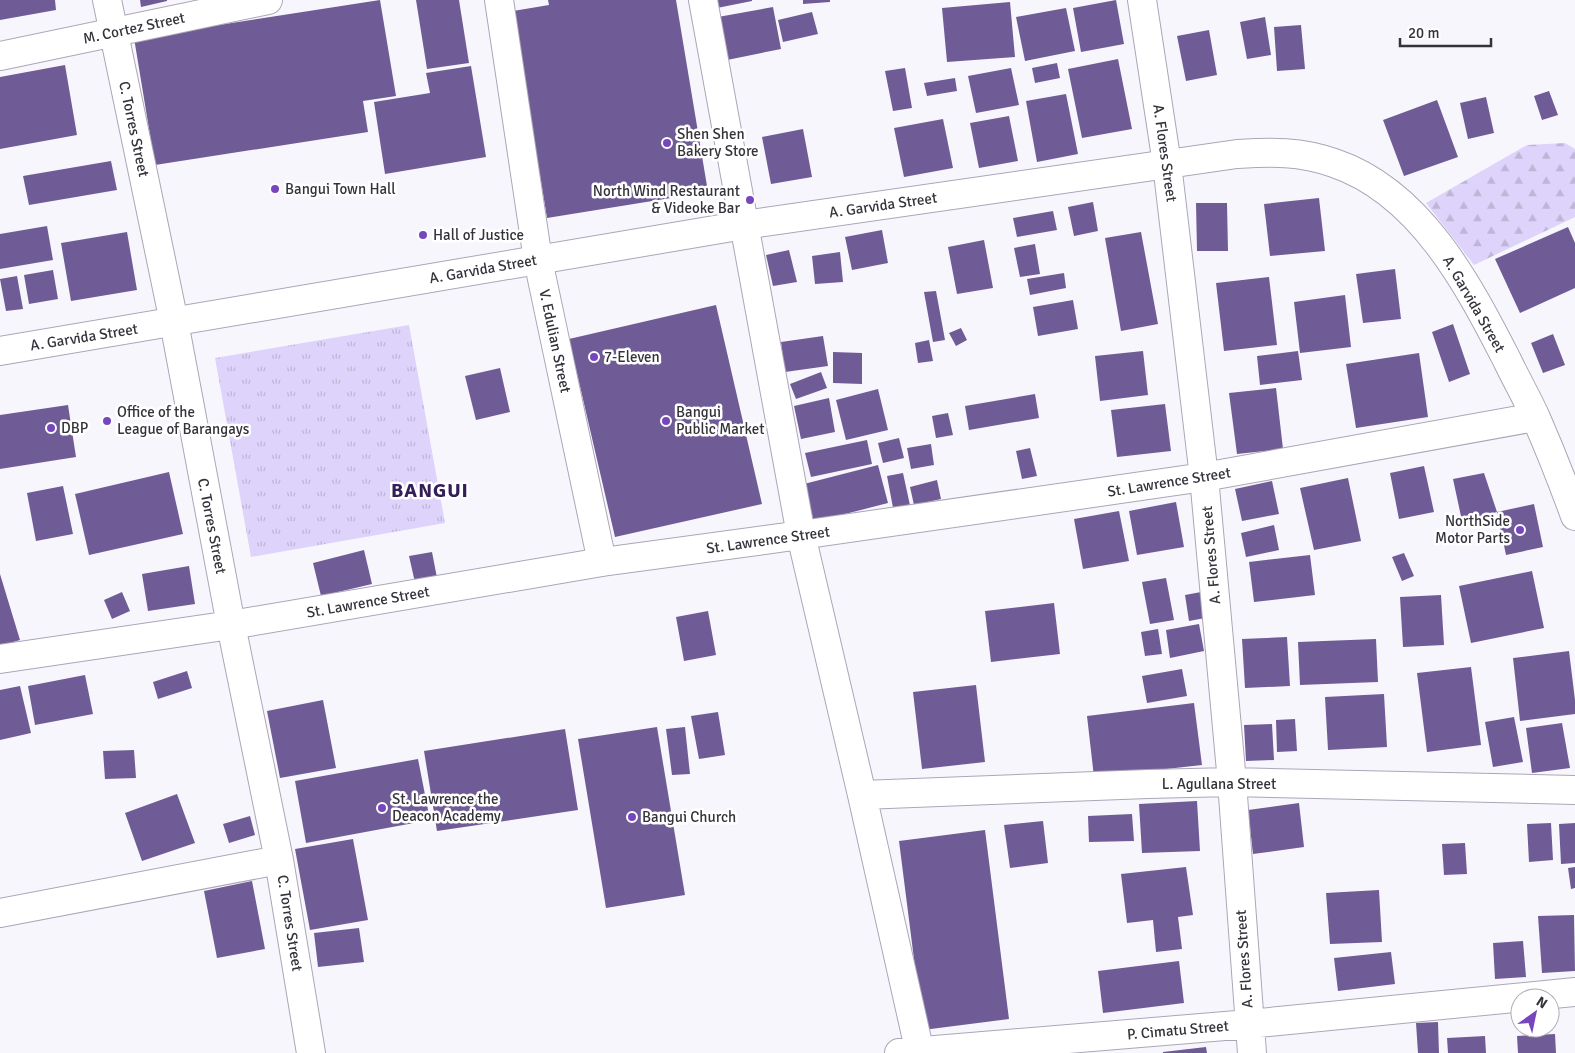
<svg xmlns="http://www.w3.org/2000/svg" width="1575" height="1053" viewBox="0 0 1575 1053" font-family="Signika,sans-serif">
  <style>
    .forest { fill: url(#forest-firs) }
    .park { fill: url(#park-tufts) }
    .building { fill: #6f5c96 }
    .lines { fill: none; stroke-linecap: round; stroke-linejoin: round }
    .street-casing { stroke: #aba6b7; stroke-width: 30 }
    .secondary-casing { stroke: #aba6b7; stroke-width: 30 }
    .street { stroke: #fff; stroke-width: 28 }
    .secondary { stroke: #fff; stroke-width: 28 }
    .poi-dot { fill: #7646be; stroke: #fff; stroke-width: 2 }
    .labels { text-anchor: middle; stroke-width: 5; stroke-linejoin: round; paint-order: stroke }
    .street-label { font-size: 15px; fill: #35333a; stroke: #fff }
    .poi-label { font-size: 15px; fill: #35333a; stroke: #fff; text-anchor: start }
    .district-label { font-size: 20px; font-weight: bold; letter-spacing: 1px; fill: #351e58; stroke: #fff }
  </style>
  <defs>
    <pattern id="forest-firs" width="22" height="20" patternUnits="userSpaceOnUse" patternTransform="scale(1.25)"><rect width="22" height="20" fill="#ded3fa"/><path d="M5 1l3.5 6h-7zM16 11l3.5 6h-7z" fill="#bfb6d7"/></pattern>
    <pattern id="park-tufts" width="24" height="20" patternUnits="userSpaceOnUse" patternTransform="scale(1.25)"><rect width="24" height="20" fill="#ded3fa"/><path d="M3 7l-1-3M5 7V3M7 7l1-3M15 17l-1-3M17 17v-4M19 17l1-3" fill="none" stroke="#bfb6d7"/></pattern>
  </defs>
  <rect width="100%" height="100%" fill="#f8f6fd"/>
  <!-- forest -->
  <path class="forest" d="M 1565,143 L 1575,149 L 1575,217 L 1474,265 L 1426,203 L 1527,145 Z"/>
  <!-- park -->
  <path class="park" d="M 409,325 L 445,523 L 251,557 L 215,358 Z"/>
  <!-- building -->
  <path class="building" d="M 0,0 L 55,0 L 56,10 L 0,20 Z
    M 140,0 L 167,0 L 167,1 L 141,7 Z
    M 380,0 L 396,96 L 363,101 L 368,132 L 155,165 L 134,38 Z
    M 416,0 L 459,0 L 469,63 L 427,69 Z
    M 548,0 L 676,0 L 708,192 L 547,218 L 513,11 L 549,5 Z
    M 711,0 L 752,0 L 752,1 L 712,9 Z
    M 803,0 L 830,0 L 830,2 L 803,4 Z
    M 1116,0 L 1124,44 L 1081,52 L 1073,8 Z
    M 1010,2 L 1015,57 L 947,62 L 942,8 Z
    M 773,7 L 781,49 L 727,60 L 718,17 Z
    M 1066,8 L 1075,51 L 1025,61 L 1016,17 Z
    M 812,12 L 818,34 L 783,42 L 778,20 Z
    M 1265,17 L 1271,55 L 1247,59 L 1240,22 Z
    M 1301,25 L 1305,69 L 1277,71 L 1274,27 Z
    M 1209,30 L 1217,75 L 1186,81 L 1177,36 Z
    M 1118,59 L 1132,129 L 1082,138 L 1068,69 Z
    M 1057,63 L 1060,78 L 1035,83 L 1032,68 Z
    M 65,65 L 77,135 L 0,149 L 0,77 Z
    M 471,66 L 486,157 L 385,174 L 374,102 L 430,93 L 426,73 Z
    M 905,68 L 912,108 L 893,111 L 885,71 Z
    M 1011,68 L 1019,105 L 976,113 L 968,76 Z
    M 955,78 L 957,91 L 927,96 L 924,83 Z
    M 1549,91 L 1558,115 L 1542,120 L 1534,96 Z
    M 1066,94 L 1078,154 L 1037,162 L 1026,101 Z
    M 1486,97 L 1494,133 L 1468,139 L 1460,103 Z
    M 1437,100 L 1458,157 L 1404,176 L 1383,120 Z
    M 1009,116 L 1018,161 L 979,168 L 970,123 Z
    M 943,119 L 953,168 L 904,177 L 894,128 Z
    M 803,129 L 812,177 L 771,184 L 762,137 Z
    M 111,161 L 117,190 L 29,205 L 23,176 Z
    M 1319,198 L 1325,251 L 1270,256 L 1264,204 Z
    M 1093,202 L 1098,231 L 1074,236 L 1068,207 Z
    M 1196,203 L 1227,203 L 1228,251 L 1197,251 Z
    M 1053,211 L 1057,230 L 1017,237 L 1013,218 Z
    M 47,226 L 53,260 L 0,269 L 0,234 Z
    M 1568,227 L 1575,243 L 1575,288 L 1520,313 L 1495,259 Z
    M 882,230 L 888,263 L 852,270 L 845,237 Z
    M 127,232 L 137,290 L 71,301 L 61,243 Z
    M 1141,232 L 1158,324 L 1121,331 L 1105,238 Z
    M 984,240 L 993,288 L 957,294 L 948,247 Z
    M 1035,244 L 1040,274 L 1020,277 L 1014,248 Z
    M 789,250 L 797,282 L 773,286 L 766,255 Z
    M 840,252 L 843,282 L 815,284 L 812,256 Z
    M 1395,269 L 1401,319 L 1363,323 L 1356,274 Z
    M 53,270 L 58,299 L 29,304 L 24,275 Z
    M 1064,273 L 1066,288 L 1030,295 L 1027,279 Z
    M 17,276 L 23,309 L 6,311 L 0,279 Z
    M 1269,277 L 1277,345 L 1224,351 L 1216,283 Z
    M 936,291 L 945,340 L 933,342 L 924,292 Z
    M 1345,295 L 1351,347 L 1300,353 L 1294,302 Z
    M 1073,300 L 1078,329 L 1038,336 L 1033,307 Z
    M 716,305 L 762,504 L 615,537 L 569,339 Z
    M 1453,324 L 1470,374 L 1449,382 L 1432,332 Z
    M 961,328 L 967,340 L 956,346 L 949,333 Z
    M 1553,334 L 1565,365 L 1543,373 L 1531,343 Z
    M 823,336 L 828,366 L 785,372 L 781,342 Z
    M 929,340 L 933,361 L 918,363 L 915,343 Z
    M 1143,351 L 1148,395 L 1100,401 L 1095,356 Z
    M 1298,351 L 1302,380 L 1260,385 L 1257,356 Z
    M 833,352 L 862,353 L 862,384 L 833,383 Z
    M 1419,353 L 1428,417 L 1356,428 L 1346,364 Z
    M 500,368 L 510,412 L 476,420 L 465,376 Z
    M 821,372 L 827,388 L 796,399 L 790,384 Z
    M 1276,388 L 1283,449 L 1237,454 L 1229,393 Z
    M 878,389 L 888,430 L 846,440 L 836,400 Z
    M 1035,394 L 1039,418 L 969,430 L 965,406 Z
    M 829,398 L 835,432 L 801,439 L 794,406 Z
    M 1165,404 L 1171,451 L 1117,457 L 1111,410 Z
    M 68,405 L 76,457 L 0,469 L 0,415 Z
    M 948,413 L 953,435 L 936,438 L 932,416 Z
    M 899,438 L 904,458 L 883,463 L 878,443 Z
    M 867,440 L 872,464 L 811,477 L 805,453 Z
    M 931,444 L 934,465 L 911,469 L 907,448 Z
    M 1030,448 L 1037,476 L 1022,479 L 1016,451 Z
    M 878,465 L 888,503 L 814,522 L 804,484 Z
    M 1424,466 L 1434,512 L 1399,519 L 1390,473 Z
    M 169,472 L 183,534 L 89,555 L 75,494 Z
    M 903,473 L 911,510 L 894,513 L 887,476 Z
    M 1484,473 L 1497,512 L 1534,504 L 1543,547 L 1506,555 L 1497,512 L 1462,521 L 1453,479 Z
    M 1348,478 L 1361,541 L 1314,550 L 1300,488 Z
    M 937,480 L 941,499 L 914,505 L 910,487 Z
    M 1272,481 L 1279,514 L 1242,521 L 1235,489 Z
    M 63,486 L 73,534 L 36,541 L 27,493 Z
    M 1176,502 L 1184,547 L 1137,555 L 1129,511 Z
    M 1119,511 L 1129,561 L 1083,569 L 1074,519 Z
    M 1274,525 L 1279,550 L 1246,557 L 1241,533 Z
    M 364,550 L 372,584 L 321,596 L 313,563 Z
    M 432,552 L 438,583 L 416,587 L 409,556 Z
    M 1404,553 L 1414,576 L 1402,581 L 1392,557 Z
    M 1310,555 L 1315,595 L 1254,602 L 1249,562 Z
    M 189,566 L 195,604 L 148,611 L 142,574 Z
    M 1532,571 L 1544,628 L 1471,643 L 1459,586 Z
    M 0,574 L 20,640 L 0,646 Z
    M 1166,578 L 1174,620 L 1150,624 L 1142,582 Z
    M 122,592 L 130,611 L 112,619 L 104,600 Z
    M 1201,592 L 1205,618 L 1189,621 L 1185,595 Z
    M 1441,595 L 1444,645 L 1403,647 L 1400,597 Z
    M 1054,603 L 1060,654 L 991,662 L 985,611 Z
    M 708,611 L 716,655 L 684,661 L 676,617 Z
    M 1199,624 L 1204,651 L 1170,658 L 1166,630 Z
    M 1158,629 L 1162,654 L 1145,656 L 1141,632 Z
    M 1287,637 L 1290,686 L 1245,688 L 1242,639 Z
    M 1376,639 L 1378,682 L 1300,685 L 1298,642 Z
    M 1569,651 L 1575,700 L 1575,714 L 1520,721 L 1513,658 Z
    M 1471,667 L 1481,745 L 1427,752 L 1417,673 Z
    M 1182,669 L 1187,696 L 1147,703 L 1142,676 Z
    M 187,671 L 192,688 L 158,699 L 153,682 Z
    M 85,675 L 93,714 L 35,725 L 28,686 Z
    M 976,685 L 985,762 L 922,769 L 913,692 Z
    M 20,686 L 31,733 L 0,740 L 0,690 Z
    M 1384,694 L 1387,747 L 1328,750 L 1325,697 Z
    M 323,700 L 336,768 L 280,778 L 267,711 Z
    M 1194,703 L 1202,765 L 1094,777 L 1087,716 Z
    M 718,712 L 725,755 L 699,759 L 691,716 Z
    M 1514,717 L 1523,762 L 1493,767 L 1485,722 Z
    M 1295,719 L 1297,751 L 1277,752 L 1276,720 Z
    M 1562,723 L 1570,768 L 1532,773 L 1526,728 Z
    M 1272,724 L 1274,760 L 1246,761 L 1244,725 Z
    M 657,727 L 685,895 L 606,908 L 578,739 Z
    M 685,727 L 690,774 L 672,775 L 666,729 Z
    M 565,729 L 578,810 L 437,831 L 424,751 Z
    M 134,750 L 136,778 L 105,779 L 103,751 Z
    M 418,759 L 430,820 L 306,843 L 295,781 Z
    M 177,794 L 195,843 L 142,861 L 125,813 Z
    M 1197,801 L 1200,851 L 1142,853 L 1139,804 Z
    M 1299,803 L 1304,847 L 1253,854 L 1248,810 Z
    M 1132,814 L 1134,841 L 1089,842 L 1088,816 Z
    M 250,816 L 255,835 L 229,843 L 223,824 Z
    M 1043,821 L 1048,863 L 1010,868 L 1004,825 Z
    M 1551,823 L 1553,860 L 1529,862 L 1527,824 Z
    M 1575,823 L 1575,863 L 1561,864 L 1559,824 Z
    M 985,830 L 1009,1019 L 923,1030 L 899,841 Z
    M 353,839 L 368,920 L 310,930 L 295,849 Z
    M 1465,843 L 1467,874 L 1444,875 L 1442,844 Z
    M 1186,867 L 1193,915 L 1178,917 L 1182,949 L 1156,952 L 1153,920 L 1127,923 L 1121,874 Z
    M 1575,867 L 1575,888 L 1571,889 L 1568,868 Z
    M 252,881 L 265,949 L 217,958 L 204,891 Z
    M 1379,890 L 1382,942 L 1330,944 L 1326,893 Z
    M 1574,915 L 1575,971 L 1542,973 L 1538,916 Z
    M 359,928 L 364,962 L 318,967 L 314,933 Z
    M 1523,941 L 1526,977 L 1495,979 L 1493,943 Z
    M 1391,952 L 1395,984 L 1338,991 L 1334,958 Z
    M 1179,961 L 1184,1003 L 1103,1013 L 1098,971 Z
    M 1438,1022 L 1439,1053 L 1418,1053 L 1416,1023 Z
    M 1555,1034 L 1556,1053 L 1518,1053 L 1517,1036 Z
    M 1485,1036 L 1486,1053 L 1448,1053 L 1447,1038 Z
    M 1206,1047 L 1207,1053 L 1163,1053 L 1163,1052 Z"/>
  <g class="lines">
    <defs>
      <path id="street" d="M 107,0 L 174,322 L 231,625 L 279,860 L 311,1053
        M 499,0 L 538,260 L 602,562
        M 703,0 L 801,535 L 862,795 L 920,1053
        M 1142,0 L 1167,164 L 1204,477 L 1232,782 L 1252,1053
        M 0,56 L 268,0
        M 0,659 L 231,625 L 602,562 L 801,535 L 1204,477 L 1535,417
        M 862,795 L 1148,784 L 1232,782 L 1575,790
        M 0,913 L 279,860
        M 899,1053 L 1249,1024 L 1575,992"/>
      <path id="secondary" d="M 0,351 L 744,225 L 1237,154 C 1272,152 1300,151 1334,163 C 1420,192 1468,284 1507,360 C 1516,379 1527,398 1536,418 C 1550,450 1563,483 1575,516"/>
    </defs>
    <!-- street casing -->
    <use href="#street" class="street-casing"/>
    <!-- secondary casing -->
    <use href="#secondary" class="secondary-casing"/>
    <!-- street -->
    <use href="#street" class="street"/>
    <!-- secondary -->
    <use href="#secondary" class="secondary"/>
  </g>
  <!-- markers -->
  <g class="poi-dot">
    <circle cx="667" cy="143" r="5"/>
    <circle cx="275" cy="189" r="5"/>
    <circle cx="750" cy="200" r="5"/>
    <circle cx="423" cy="235" r="5"/>
    <circle cx="594" cy="357" r="5"/>
    <circle cx="107" cy="421" r="5"/>
    <circle cx="666" cy="421" r="5"/>
    <circle cx="51" cy="428" r="5"/>
    <circle cx="1520" cy="530" r="5"/>
    <circle cx="382" cy="808" r="5"/>
    <circle cx="632" cy="817" r="5"/>
  </g>
  <g class="labels">
    <!-- street labels -->
    <g class="street-label">
      <text transform="translate(134 28) rotate(-12)" y="5">M. Cortez Street</text>
      <text transform="translate(134 129) rotate(78)" y="5">C. Torres Street</text>
      <text transform="translate(1165 153) rotate(82)" y="5">A. Flores Street</text>
      <text transform="translate(883 205) rotate(-8)" y="5">A. Garvida Street</text>
      <text transform="translate(483 269) rotate(-10)" y="5">A. Garvida Street</text>
      <text transform="translate(1474 304) rotate(60)" y="5">A. Garvida Street</text>
      <text transform="translate(84 337) rotate(-9)" y="5">A. Garvida Street</text>
      <text transform="translate(555 341) rotate(78)" y="5">V. Edulian Street</text>
      <text transform="translate(1169 482) rotate(-9)" y="5">St. Lawrence Street</text>
      <text transform="translate(212 526) rotate(79)" y="5">C. Torres Street</text>
      <text transform="translate(768 540) rotate(-8)" y="5">St. Lawrence Street</text>
      <text transform="translate(1211 555) rotate(-95)" y="5">A. Flores Street</text>
      <text transform="translate(368 602) rotate(-10)" y="5">St. Lawrence Street</text>
      <text x="1219" y="789">L. Agullana Street</text>
      <text transform="translate(290 923) rotate(81)" y="5">C. Torres Street</text>
      <text transform="translate(1244 959) rotate(-94)" y="5">A. Flores Street</text>
      <text transform="translate(1178 1030) rotate(-5)" y="5">P. Cimatu Street</text>
    </g>
    <!-- poi labels -->
    <g class="poi-label">
      <text x="677" y="139">Shen Shen<tspan x="677" dy="17">Bakery Store</tspan></text>
      <text x="285" y="194">Bangui Town Hall</text>
      <text x="740" y="196" text-anchor="end">North Wind Restaurant<tspan x="740" dy="17">&amp; Videoke Bar</tspan></text>
      <text x="433" y="240">Hall of Justice</text>
      <text x="604" y="362">7-Eleven</text>
      <text x="117" y="417">Office of the<tspan x="117" dy="17">League of Barangays</tspan></text>
      <text x="676" y="417">Bangui<tspan x="676" dy="17">Public Market</tspan></text>
      <text x="61" y="433">DBP</text>
      <text x="1510" y="526" text-anchor="end">NorthSide<tspan x="1510" dy="17">Motor Parts</tspan></text>
      <text x="392" y="804">St. Lawrence the<tspan x="392" dy="17">Deacon Academy</tspan></text>
      <text x="642" y="822">Bangui Church</text>
    </g>
    <!-- district labels -->
    <g class="district-label">
      <text x="430" y="497">BANGUI</text>
    </g>
  </g>
  <!-- north arrow -->
  <g transform="translate(1535 1013) rotate(33)"><circle r="24" fill="#ffffff" stroke="#aeadb0"/>
  <path d="M0-4L9 19L0 12L-9 19Z" fill="#7646be"/>
  <text y="-8" font-size="14" font-weight="bold" text-anchor="middle" fill="#35333a">N</text>
  </g>
  <!-- scale -->
  <path d="M1400 38v8h91v-8" fill="none" stroke="#35333a" stroke-width="2.5"/>
  <text x="1408" y="38" font-size="15" fill="#35333a" stroke="#ffffff" stroke-width="4" paint-order="stroke">20 m</text>
</svg>
